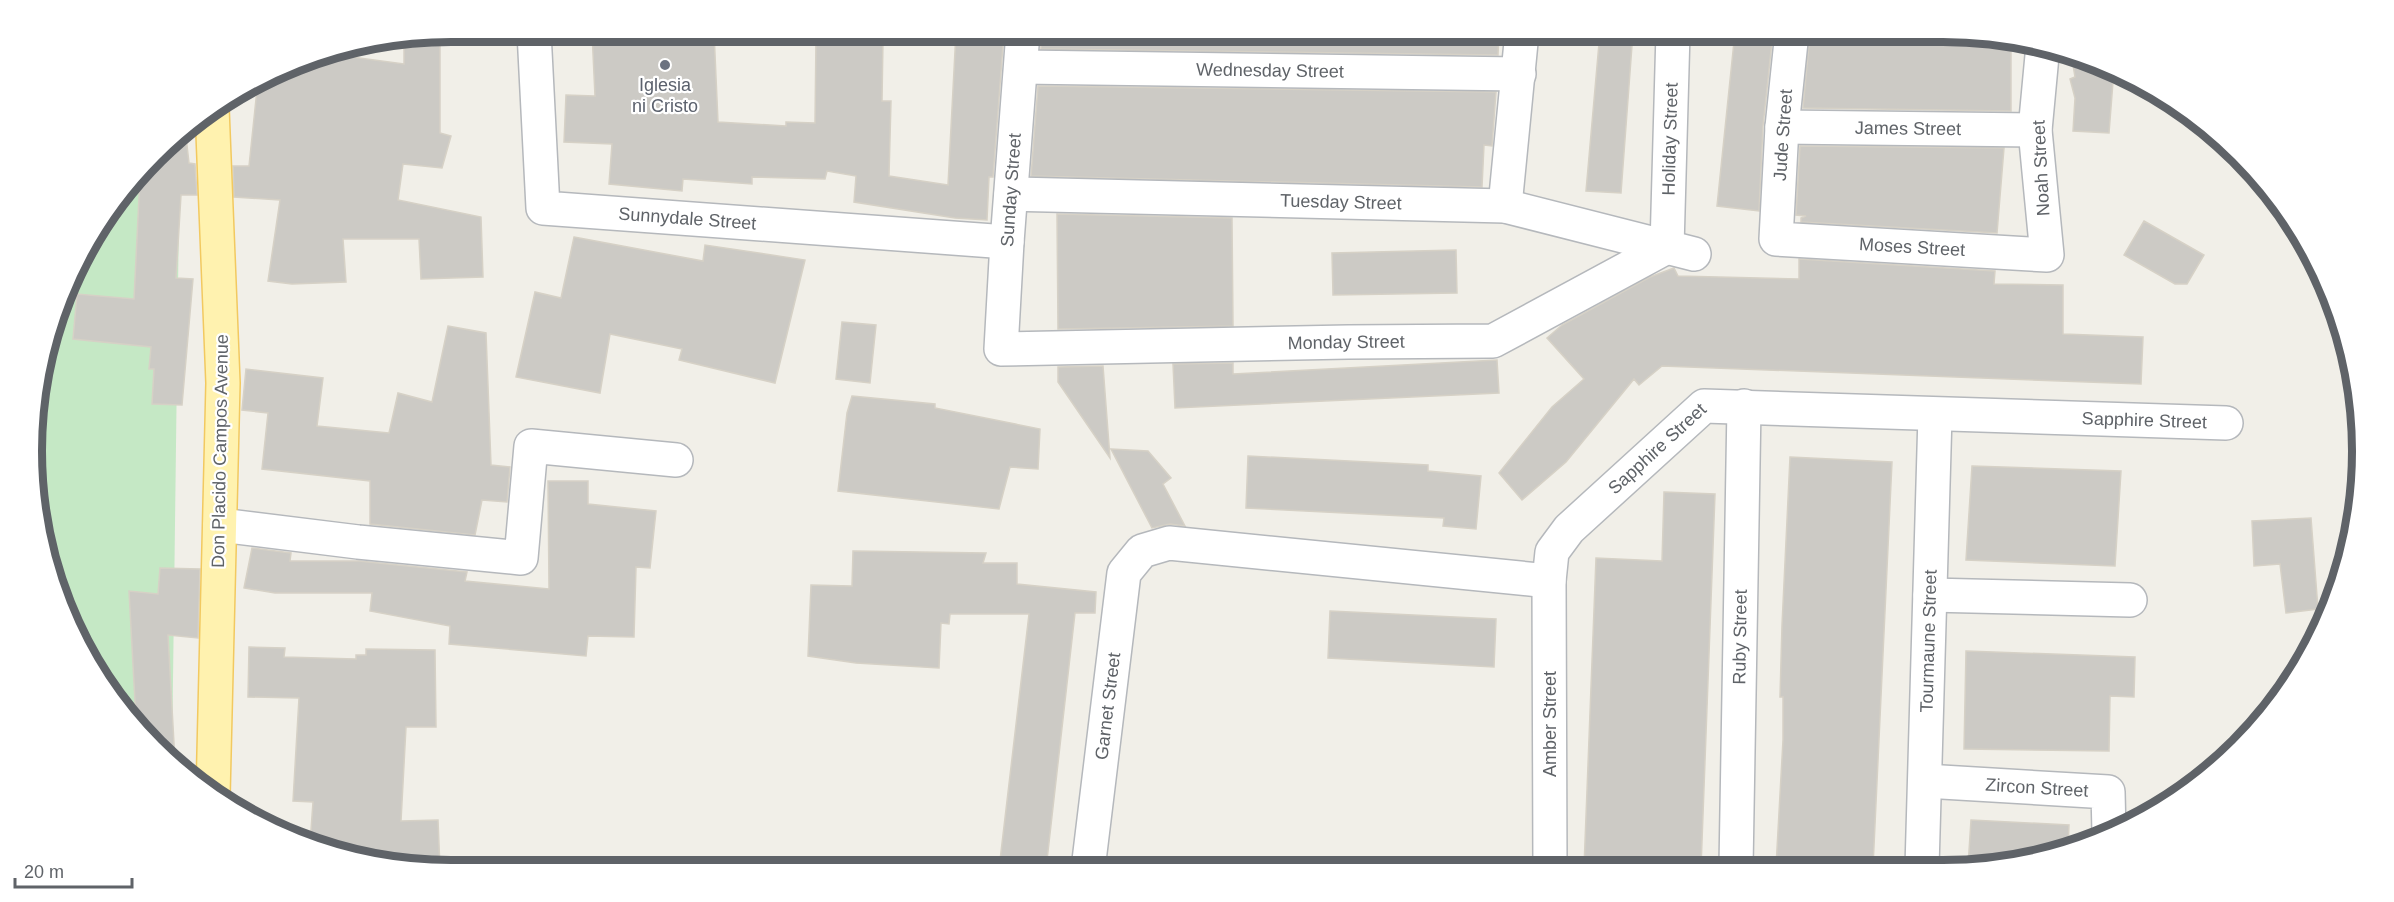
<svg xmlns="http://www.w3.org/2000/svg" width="2394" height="902" viewBox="0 0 2394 902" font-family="Arial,sans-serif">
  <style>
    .green { fill: #c5e8c5 }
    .building { fill: #cccac5; stroke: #d6d1c6; stroke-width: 1.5 }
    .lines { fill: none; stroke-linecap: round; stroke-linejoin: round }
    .minor-casing { stroke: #b5b8bc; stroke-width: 36 }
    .major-casing { stroke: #f2c960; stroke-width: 36 }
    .minor { stroke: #fff; stroke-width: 33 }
    .major { stroke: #fff2af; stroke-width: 33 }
    .worship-dot { fill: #6b7280; stroke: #fff; stroke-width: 2 }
    .labels { text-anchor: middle; stroke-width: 4.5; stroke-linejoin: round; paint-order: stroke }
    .street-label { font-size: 18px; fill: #5f6368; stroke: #fff }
    .worship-label { font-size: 18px; fill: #5b616d; stroke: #fff }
    .rim { fill: none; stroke: #5f6368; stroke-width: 8 }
  </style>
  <rect width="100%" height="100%" fill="#f1efe8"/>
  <!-- green -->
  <path class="green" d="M 180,132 L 172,759 L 102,684 L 63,611 L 40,533 L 35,396 L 54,316 L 88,242 Z"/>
  <!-- building -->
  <path class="building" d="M 592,32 L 714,32 L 718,122 L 786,126 L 786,122 L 815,123 L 816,38 L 883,39 L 882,101 L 891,101 L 889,176 L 948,185 L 956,32 L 1004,32 L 993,177 L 989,177 L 987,220 L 955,218 L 854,202 L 856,176 L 827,171 L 825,179 L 752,177 L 752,184 L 683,179 L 682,191 L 609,184 L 612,144 L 564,142 L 566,95 L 595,96 Z
    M 1041,32 L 1499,32 L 1498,55 L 1041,49 Z
    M 1600,32 L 1633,32 L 1621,193 L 1586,191 Z
    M 1735,32 L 1773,32 L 1763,126 L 1759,211 L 1717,206 Z
    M 440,33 L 440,133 L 451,136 L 442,168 L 403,164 L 398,200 L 481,217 L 483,277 L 421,279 L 419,239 L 343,239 L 346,282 L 292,284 L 268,281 L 280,200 L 234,197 L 233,166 L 249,166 L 258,80 L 322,53 L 404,64 L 404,39 Z
    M 1810,33 L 2011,40 L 2011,111 L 1803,108 Z
    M 2071,53 L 2114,69 L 2109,133 L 2073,131 L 2075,98 L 2070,79 L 2075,77 Z
    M 1038,86 L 1496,92 L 1492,146 L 1484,145 L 1482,187 L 1031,176 Z
    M 185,128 L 189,163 L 195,164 L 197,195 L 181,195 L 176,278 L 193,279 L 182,405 L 152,404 L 154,369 L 149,369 L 151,347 L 73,339 L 77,294 L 134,299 L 140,177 L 175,135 Z
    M 1800,146 L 2004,148 L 1997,233 L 1801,222 L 1801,218 L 1806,216 L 1796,215 Z
    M 1057,214 L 1232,218 L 1233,326 L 1058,329 Z
    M 2144,221 L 2204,255 L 2187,284 L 2175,284 L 2124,255 Z
    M 574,237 L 703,261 L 705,245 L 805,260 L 775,383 L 679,360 L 682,349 L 610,334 L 600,393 L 516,377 L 535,292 L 561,298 Z
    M 1456,250 L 1457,293 L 1333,295 L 1332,253 Z
    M 1799,259 L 1995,271 L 1994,284 L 2063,285 L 2063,334 L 2143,337 L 2141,384 L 1662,366 L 1639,385 L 1634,379 L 1566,462 L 1522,500 L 1499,473 L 1552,407 L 1584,379 L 1547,338 L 1562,325 L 1650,277 L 1674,268 L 1678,276 L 1799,279 Z
    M 842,322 L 876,325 L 870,383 L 836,379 Z
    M 448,326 L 486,333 L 491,465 L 510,467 L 507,502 L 482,500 L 475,535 L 370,524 L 370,481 L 262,469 L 268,413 L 242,410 L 246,369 L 323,378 L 317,426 L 389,433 L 398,393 L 432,402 Z
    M 1497,360 L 1499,393 L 1175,408 L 1173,364 L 1233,363 L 1233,374 Z
    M 1103,366 L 1110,458 L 1058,382 L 1058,367 Z
    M 852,396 L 935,404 L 935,408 L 1040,429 L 1038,469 L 1010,467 L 999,509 L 838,491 L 847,413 Z
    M 1111,449 L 1148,451 L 1171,478 L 1163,484 L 1185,526 L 1170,524 L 1152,528 Z
    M 1248,456 L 1428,465 L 1428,471 L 1481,476 L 1476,529 L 1443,526 L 1444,518 L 1246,508 Z
    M 1790,457 L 1892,462 L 1873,867 L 1776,867 L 1783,740 L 1783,697 L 1780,697 L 1782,625 Z
    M 1972,466 L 2121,471 L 2115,566 L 1966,560 Z
    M 548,481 L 588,481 L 588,504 L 656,511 L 650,568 L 636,567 L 634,637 L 588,636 L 586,656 L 449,644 L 450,626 L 370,611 L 372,593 L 275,593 L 244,588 L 252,548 L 291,553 L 290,561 L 359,561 L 467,572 L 465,581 L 549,589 Z
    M 1664,492 L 1715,494 L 1701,868 L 1584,868 L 1596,558 L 1662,561 Z
    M 2311,518 L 2318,609 L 2286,613 L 2280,564 L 2254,566 L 2252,521 Z
    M 853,551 L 986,553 L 983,563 L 1017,563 L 1017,584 L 1096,592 L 1095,613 L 1075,613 L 1046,869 L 999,869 L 1029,614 L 950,614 L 949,624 L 941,623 L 939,668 L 856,663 L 808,656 L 811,585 L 852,586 Z
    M 160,568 L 200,569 L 198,638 L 168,635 L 175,762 L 136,720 L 129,591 L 158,594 Z
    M 1330,611 L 1496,619 L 1494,667 L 1328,658 Z
    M 249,647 L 285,648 L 284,657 L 356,659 L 356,655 L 366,655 L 366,649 L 435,650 L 436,727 L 406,727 L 401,821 L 438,820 L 440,869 L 342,856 L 310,844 L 313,802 L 293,801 L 299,698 L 248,697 Z
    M 1966,651 L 2135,657 L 2134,697 L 2110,696 L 2109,751 L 1964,749 Z
    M 1971,820 L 2069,825 L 2068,846 L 1998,867 L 1968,867 Z"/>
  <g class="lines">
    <defs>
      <g id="minor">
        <path id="s1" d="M 534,32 L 543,208 L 1007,242"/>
        <path id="s2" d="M 1023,32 L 1007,242 L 1001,349 L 1348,342 L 1493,341 L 1667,247"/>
        <path id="s3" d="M 1792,32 L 1782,127 L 1776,239 L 2047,255 L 2035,130 L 2043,45"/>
        <path id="s4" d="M 1021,67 L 1519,74"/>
        <path id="s5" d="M 1782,127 L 2035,130"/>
        <path id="s6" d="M 1011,194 L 1505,206 L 1694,254"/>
        <path d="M 1505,206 L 1522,32"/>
        <path id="s7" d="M 1667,247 L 1673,32"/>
        <path d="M 220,525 L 358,542 L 521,558 L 531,446 L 676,460"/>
        <path d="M 1930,595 L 2130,600"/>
        <path id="s8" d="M 1925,781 L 2108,792 L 2109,833"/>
        <path id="s9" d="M 1736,867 L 1744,406"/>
        <path id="s10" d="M 1922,867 L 1935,415"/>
        <path id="s11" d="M 1550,868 L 1549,581 L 1552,552 L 1569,529 L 1704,406 L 2226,423"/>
        <path id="s12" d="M 1088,869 L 1124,573 L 1142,551 L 1169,543 L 1549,581"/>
      </g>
      <path id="major" d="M 212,108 L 223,383 L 213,795"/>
    </defs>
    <!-- minor casing -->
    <use href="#minor" class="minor-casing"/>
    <!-- major casing -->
    <use href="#major" class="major-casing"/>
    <!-- minor -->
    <use href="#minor" class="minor"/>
    <!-- major -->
    <use href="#major" class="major"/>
  </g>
  <!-- markers -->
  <circle class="worship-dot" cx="665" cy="65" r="6"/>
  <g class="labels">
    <!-- street labels -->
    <g class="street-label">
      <text dy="6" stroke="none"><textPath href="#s4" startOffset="249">Wednesday Street</textPath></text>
      <text dy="6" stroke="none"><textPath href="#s5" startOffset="126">James Street</textPath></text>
      <text transform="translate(1783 135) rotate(-86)" y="6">Jude Street</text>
      <text dy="6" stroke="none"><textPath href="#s7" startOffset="108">Holiday Street</textPath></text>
      <text transform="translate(2041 168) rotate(-93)" y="6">Noah Street</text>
      <text transform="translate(1011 190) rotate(-86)" y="6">Sunday Street</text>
      <text dy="6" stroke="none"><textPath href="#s6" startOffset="330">Tuesday Street</textPath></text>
      <text dy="6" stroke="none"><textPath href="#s1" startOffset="321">Sunnydale Street</textPath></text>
      <text dy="6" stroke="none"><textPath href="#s3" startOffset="344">Moses Street</textPath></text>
      <text dy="6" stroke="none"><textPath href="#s2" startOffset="663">Monday Street</textPath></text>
      <text dy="6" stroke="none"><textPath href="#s11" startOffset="968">Sapphire Street</textPath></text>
      <text transform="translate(220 451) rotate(-89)" y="6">Don Placido Campos Avenue</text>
      <text dy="6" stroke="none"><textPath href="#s11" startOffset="464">Sapphire Street</textPath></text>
      <text dy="6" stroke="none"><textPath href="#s9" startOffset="230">Ruby Street</textPath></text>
      <text dy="6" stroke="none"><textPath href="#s10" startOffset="226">Tourmaune Street</textPath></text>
      <text dy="6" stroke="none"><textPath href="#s12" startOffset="164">Garnet Street</textPath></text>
      <text transform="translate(1550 724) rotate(-90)" y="6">Amber Street</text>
      <text dy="6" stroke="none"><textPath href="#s8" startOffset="112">Zircon Street</textPath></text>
    </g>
    <!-- worship labels -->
    <g class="worship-label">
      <text x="665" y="91">Iglesia<tspan x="665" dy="21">ni Cristo</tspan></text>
    </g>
  </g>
  <!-- crop -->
  <path d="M0 0H2394V902H0ZM451 42H1943A409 409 0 0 1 2352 451V451A409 409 0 0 1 1943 860H451A409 409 0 0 1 42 451V451A409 409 0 0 1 451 42Z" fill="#fff" fill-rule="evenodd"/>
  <path class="rim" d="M451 42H1943A409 409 0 0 1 2352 451V451A409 409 0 0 1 1943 860H451A409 409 0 0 1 42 451V451A409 409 0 0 1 451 42Z"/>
  <!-- scale -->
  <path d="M15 878v9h117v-9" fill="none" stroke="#5f6368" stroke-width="3"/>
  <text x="24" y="878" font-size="18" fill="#5f6368" stroke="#ffffff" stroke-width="4.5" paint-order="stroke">20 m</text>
</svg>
